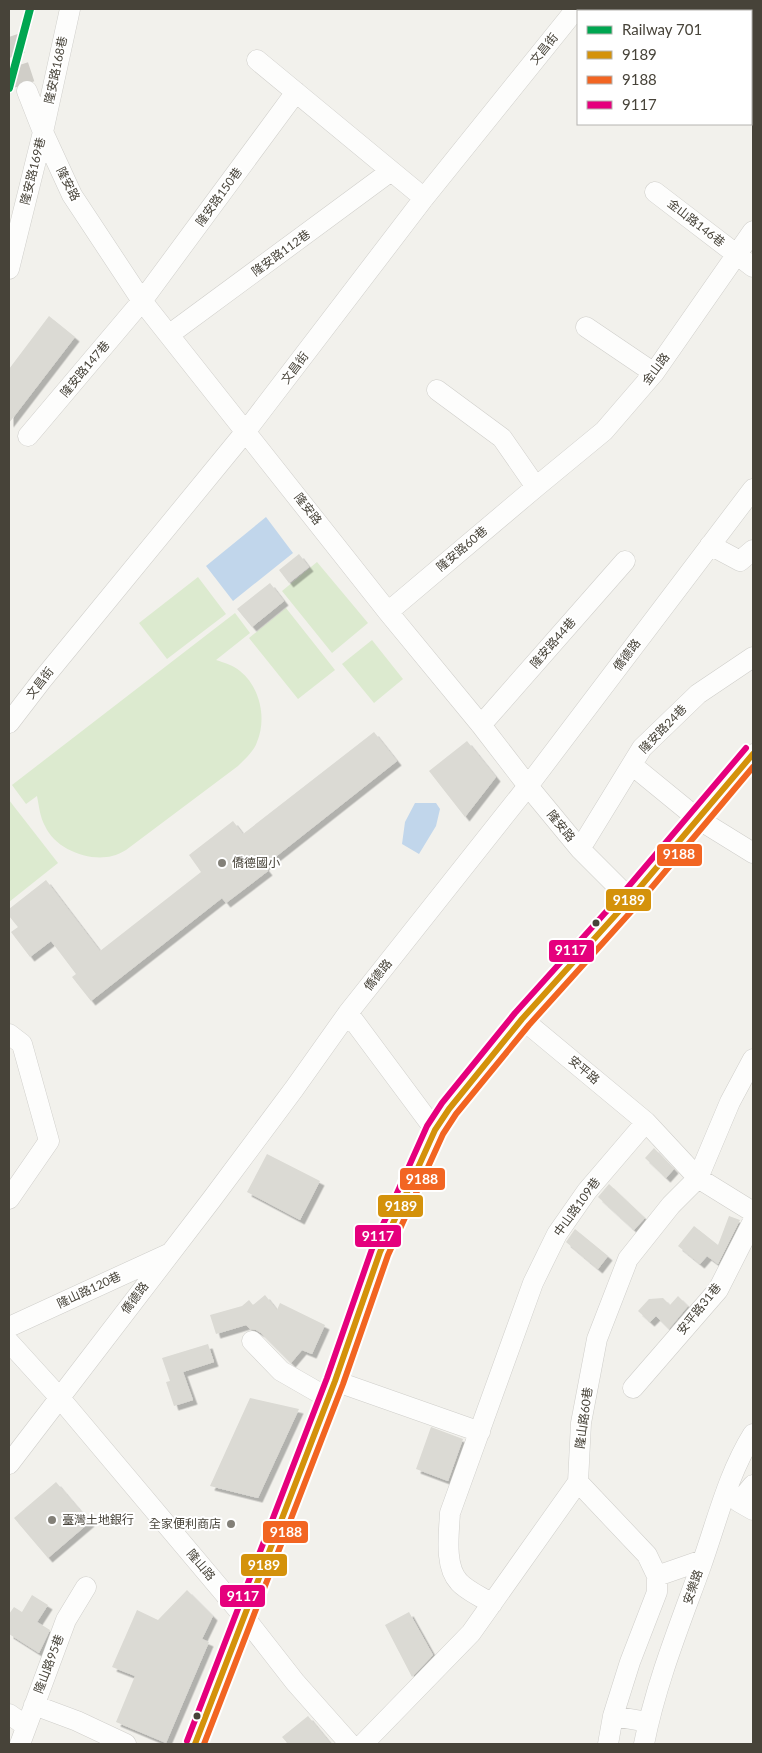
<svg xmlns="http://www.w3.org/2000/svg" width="762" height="1753" viewBox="0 0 762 1753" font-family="Lato,'Noto Sans TC',sans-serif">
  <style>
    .green { fill: #dceacf }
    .water { fill: #c1d6eb }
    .building { fill: #dbdad4; filter: url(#shadow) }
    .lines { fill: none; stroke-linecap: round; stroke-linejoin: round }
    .minor-tunnel { stroke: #d0cec8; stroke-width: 20; stroke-dasharray: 20 10; stroke-linecap: butt }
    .minor-casing { stroke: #cfceca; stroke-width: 21 }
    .minor { stroke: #fdfdfc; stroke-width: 20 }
    .bus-1-casing { stroke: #fff; stroke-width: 10 }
    .bus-2-casing { stroke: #fff; stroke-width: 10 }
    .bus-3-casing { stroke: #fff; stroke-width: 10 }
    .bus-1 { stroke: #d4920b; stroke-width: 6 }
    .bus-2 { stroke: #f26522; stroke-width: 6 }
    .bus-3 { stroke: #e5007d; stroke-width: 6 }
    .rail-1-casing { stroke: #fff; stroke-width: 11 }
    .rail-1 { stroke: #00a651; stroke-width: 8 }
    .poi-dot { fill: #838078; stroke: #fff; stroke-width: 2 }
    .bus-dot { fill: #474339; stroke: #fff; stroke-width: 2 }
    .labels { text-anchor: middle; stroke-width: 4; stroke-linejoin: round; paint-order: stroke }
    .street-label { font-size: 12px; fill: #474339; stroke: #fff }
    .poi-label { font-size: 12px; fill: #474339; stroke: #fff; text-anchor: start }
    .line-badge { stroke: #fff; stroke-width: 2 }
    .badge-label { font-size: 14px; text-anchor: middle; font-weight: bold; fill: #fff }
  </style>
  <defs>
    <filter id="shadow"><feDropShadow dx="4.5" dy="4.5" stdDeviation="0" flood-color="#0004"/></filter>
  </defs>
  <rect width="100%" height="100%" fill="#f2f1ec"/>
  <!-- green -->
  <path class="green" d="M 317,562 L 368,623 L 332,653 L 282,591 Z
    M 198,577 L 226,614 L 167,659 L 139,623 Z
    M 286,608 L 335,670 L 298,699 L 249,638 Z
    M 235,613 L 250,633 L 216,660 C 225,663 233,665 240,671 C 260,687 267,718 257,742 C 254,751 245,759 238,766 L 126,850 C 122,852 117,855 112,856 C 89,862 55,849 45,826 C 40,817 39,806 37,796 L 26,804 L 12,785 Z
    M 372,640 L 403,679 L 374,703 L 342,664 Z
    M 9,800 L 58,863 L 9,902 Z"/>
  <!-- water -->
  <path class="water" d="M 266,517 L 293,553 L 233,601 L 206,566 Z
    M 415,803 L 436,803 L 440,809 L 436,826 L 419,854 L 402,844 L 405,822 Z"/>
  <!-- building -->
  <path class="building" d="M 49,316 L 75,337 L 9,423 L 9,369 Z
    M 299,554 L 309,567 L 289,583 L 279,570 Z
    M 270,583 L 284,601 L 252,627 L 237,609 Z
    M 374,732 L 397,761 L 264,866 L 268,871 L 226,903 L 222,898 L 91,1001 L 72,977 L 76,974 L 51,941 L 30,957 L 11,932 L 18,927 L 9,916 L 9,909 L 46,880 L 100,951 L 201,872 L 189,855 L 233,821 L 243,834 Z
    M 467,741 L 496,777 L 465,817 L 429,771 Z
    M 654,1148 L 674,1169 L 666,1178 L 645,1158 Z
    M 267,1154 L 320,1181 L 300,1220 L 247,1192 Z
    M 609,1184 L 645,1218 L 634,1230 L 598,1197 Z
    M 729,1216 L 740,1220 L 718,1264 L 707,1256 L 700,1264 L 678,1246 L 694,1226 L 718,1245 Z
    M 575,1229 L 608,1256 L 598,1269 L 566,1242 Z
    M 265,1295 L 277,1310 L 280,1303 L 325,1325 L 312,1354 L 302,1350 L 291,1363 L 261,1333 L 256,1330 L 250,1329 L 246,1325 L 216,1334 L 210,1315 L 242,1306 L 249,1300 L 253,1305 Z
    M 678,1296 L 688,1306 L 669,1329 L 656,1316 L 650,1322 L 638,1311 L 649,1299 L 663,1298 L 670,1305 Z
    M 208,1344 L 214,1362 L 183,1372 L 193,1400 L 174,1406 L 166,1382 L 170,1381 L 162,1358 Z
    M 250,1398 L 299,1409 L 258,1498 L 210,1486 Z
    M 431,1427 L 463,1439 L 448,1481 L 416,1469 Z
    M 56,1482 L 90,1522 L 48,1558 L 14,1518 Z
    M 187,1590 L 213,1616 L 202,1639 L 209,1642 L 166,1743 L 116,1722 L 135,1676 L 112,1667 L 137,1610 L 158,1620 Z
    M 32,1595 L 48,1605 L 37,1622 L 50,1630 L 39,1653 L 9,1634 L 9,1614 L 14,1607 L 22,1612 Z
    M 409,1612 L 433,1655 L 412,1677 L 385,1625 Z
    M 308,1716 L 331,1744 L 288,1744 L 282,1737 Z"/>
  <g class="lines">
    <!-- minor-tunnel -->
    <path class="minor-tunnel" d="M 9,37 L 27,91"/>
    <defs>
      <path id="minor" d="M 257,60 L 424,198
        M 27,91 L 43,132 L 72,195 L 142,301 L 388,612 L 481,725 L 528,786 L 580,849 L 630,899
        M 655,192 L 753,267
        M 9,269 L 43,132 L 70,9
        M 586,327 L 654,373
        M 170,334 L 391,171
        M 437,390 L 502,438 L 536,487
        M 28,436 L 142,301 L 296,92
        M 710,545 L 740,561 L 753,550
        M 388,612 L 536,487 L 604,431 L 654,373 L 753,231
        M 9,723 L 42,680 L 246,431 L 424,198 L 576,9
        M 481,725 L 625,561
        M 632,765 L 698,819 L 753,853
        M 580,849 L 642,748 L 698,694 L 753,657
        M 348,1013 L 435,1130
        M 522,1019 L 646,1122
        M 9,1034 L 22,1044 L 49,1141 L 9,1199
        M 9,1327 L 168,1254
        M 252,1341 L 281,1371 L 328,1398
        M 9,1342 L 59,1397 L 245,1618 L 295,1682 L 350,1744
        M 335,1381 L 480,1432
        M 633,1388 L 718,1290 L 753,1221
        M 9,1464 L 212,1199 L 294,1089 L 348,1013 L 528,786 L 753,489
        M 578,1482 L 647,1555 L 657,1576 L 657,1592 L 630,1662 L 613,1716 L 608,1744
        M 726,1491 L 739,1502 L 753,1510
        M 739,1502 L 753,1485
        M 657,1576 L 703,1560
        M 492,1604 C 482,1597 467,1591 459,1582 C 444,1566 449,1533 450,1513 L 533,1283 L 557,1234 L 587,1191 L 646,1122 L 698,1178 L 753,1212
        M 34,1705 L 77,1721 L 126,1744
        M 9,1714 L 26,1726
        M 613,1716 L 648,1722
        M 20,1744 L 66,1620 L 86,1587
        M 195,1744 L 335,1381 L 380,1252 L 435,1130 L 449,1109 L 522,1019 L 630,899 L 753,754
        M 363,1744 L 471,1633 L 578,1482 L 581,1423 L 597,1339 L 628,1259 L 671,1205 L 698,1178 L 730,1102 L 753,1059
        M 644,1744 C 656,1683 680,1624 701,1566 C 717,1521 728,1474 753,1434"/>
    </defs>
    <!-- minor casing -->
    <use href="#minor" class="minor-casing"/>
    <!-- minor -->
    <use href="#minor" class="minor"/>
    <defs>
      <path id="bus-1" d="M 195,1744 L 335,1381 L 380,1252 L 435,1130 L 449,1109 L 522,1019 L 630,899 L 753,754"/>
      <path id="bus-2" d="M 204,1744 L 343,1384 L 388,1255 L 443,1134 L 456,1114 L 529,1025 L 637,905 L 753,767"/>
      <path id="bus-3" d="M 187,1741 L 327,1378 L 372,1249 L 427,1126 L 442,1103 L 515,1013 L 623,893 L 746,748"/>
    </defs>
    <!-- bus-1 casing -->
    <use href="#bus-1" class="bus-1-casing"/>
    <!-- bus-2 casing -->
    <use href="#bus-2" class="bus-2-casing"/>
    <!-- bus-3 casing -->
    <use href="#bus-3" class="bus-3-casing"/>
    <!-- bus-1 -->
    <use href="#bus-1" class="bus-1"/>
    <!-- bus-2 -->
    <use href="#bus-2" class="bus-2"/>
    <!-- bus-3 -->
    <use href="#bus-3" class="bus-3"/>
    <defs>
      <path id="rail-1" d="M 9,88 L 30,9"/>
    </defs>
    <!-- rail-1 casing -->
    <use href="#rail-1" class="rail-1-casing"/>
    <!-- rail-1 -->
    <use href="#rail-1" class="rail-1"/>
  </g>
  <!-- markers -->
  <g class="poi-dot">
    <circle cx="222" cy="863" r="5"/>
    <circle cx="52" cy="1520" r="5"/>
    <circle cx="231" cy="1524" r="5"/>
  </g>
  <g class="bus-dot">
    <circle cx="596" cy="923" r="4.5"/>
    <circle cx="197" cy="1716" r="4.5"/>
  </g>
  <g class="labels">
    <!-- street labels -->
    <g class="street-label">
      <text transform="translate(544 49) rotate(-51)" y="4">文昌街</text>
      <text transform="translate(56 70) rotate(-78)" y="4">隆安路168巷</text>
      <text transform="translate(33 171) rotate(-76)" y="4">隆安路169巷</text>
      <text transform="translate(68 184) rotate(63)" y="4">隆安路</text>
      <text transform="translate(219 197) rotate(-54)" y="4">隆安路150巷</text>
      <text transform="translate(696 223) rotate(38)" y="4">金山路146巷</text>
      <text transform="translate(281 253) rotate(-36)" y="4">隆安路112巷</text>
      <text transform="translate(295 368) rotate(-53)" y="4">文昌街</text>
      <text transform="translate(85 369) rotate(-50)" y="4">隆安路147巷</text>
      <text transform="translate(656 369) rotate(-53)" y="4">金山路</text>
      <text transform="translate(308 509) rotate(52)" y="4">隆安路</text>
      <text transform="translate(462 549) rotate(-40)" y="4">隆安路60巷</text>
      <text transform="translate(553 643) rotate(-49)" y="4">隆安路44巷</text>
      <text transform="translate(627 655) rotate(-53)" y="4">僑德路</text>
      <text transform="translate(40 683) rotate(-52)" y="4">文昌街</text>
      <text transform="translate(663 729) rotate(-46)" y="4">隆安路24巷</text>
      <text transform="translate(561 826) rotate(51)" y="4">隆安路</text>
      <text transform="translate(378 975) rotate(-51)" y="4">僑德路</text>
      <text transform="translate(584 1070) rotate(40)" y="4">安平路</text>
      <text transform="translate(577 1207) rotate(-54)" y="4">中山路109巷</text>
      <text transform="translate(89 1290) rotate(-25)" y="4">隆山路120巷</text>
      <text transform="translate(135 1298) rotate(-53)" y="4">僑德路</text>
      <text transform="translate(699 1309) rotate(-51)" y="4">安平路31巷</text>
      <text transform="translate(584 1418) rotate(-82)" y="4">隆山路60巷</text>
      <text transform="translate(201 1565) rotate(50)" y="4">隆山路</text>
      <text transform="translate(693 1587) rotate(-71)" y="4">安樂路</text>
      <text transform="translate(49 1664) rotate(-69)" y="4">隆山路95巷</text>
    </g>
    <!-- poi labels -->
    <g class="poi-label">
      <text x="232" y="867">僑德國小</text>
      <text x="62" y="1524">臺灣土地銀行</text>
      <text x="221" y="1528" text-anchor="end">全家便利商店</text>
    </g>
  </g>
  <g class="line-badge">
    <rect x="656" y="843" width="47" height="24" rx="5" fill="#f26522"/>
    <rect x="605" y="888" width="47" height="24" rx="5" fill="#d4920b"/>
    <rect x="548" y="939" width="47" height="24" rx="5" fill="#e5007d"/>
    <rect x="399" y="1167" width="47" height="24" rx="5" fill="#f26522"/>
    <rect x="377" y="1194" width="47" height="24" rx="5" fill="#d4920b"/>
    <rect x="354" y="1224" width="48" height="24" rx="5" fill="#e5007d"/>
    <rect x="262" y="1520" width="47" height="24" rx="5" fill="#f26522"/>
    <rect x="240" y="1553" width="48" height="24" rx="5" fill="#d4920b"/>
    <rect x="219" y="1584" width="47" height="24" rx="5" fill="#e5007d"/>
  </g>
  <g class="badge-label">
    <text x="679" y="859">9188</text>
    <text x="629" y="905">9189</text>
    <text x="571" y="955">9117</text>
    <text x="422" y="1184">9188</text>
    <text x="401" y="1211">9189</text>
    <text x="378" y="1241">9117</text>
    <text x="286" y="1537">9188</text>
    <text x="264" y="1570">9189</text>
    <text x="243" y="1601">9117</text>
  </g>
  <!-- border -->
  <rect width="762" height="1753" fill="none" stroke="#474339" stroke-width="20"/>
  <!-- legend -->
  <rect x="577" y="10" width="175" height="115" fill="#ffffff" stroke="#b5b4b0"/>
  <rect x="587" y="26" width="25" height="8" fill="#00a651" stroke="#b5b4b0"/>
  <text x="622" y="35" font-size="15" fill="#474339">Railway 701</text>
  <rect x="587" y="51" width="25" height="8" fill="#d4920b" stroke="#b5b4b0"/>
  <text x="622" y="60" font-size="15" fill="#474339">9189</text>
  <rect x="587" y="76" width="25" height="8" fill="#f26522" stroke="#b5b4b0"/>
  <text x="622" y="85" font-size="15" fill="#474339">9188</text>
  <rect x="587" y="101" width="25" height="8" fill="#e5007d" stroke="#b5b4b0"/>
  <text x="622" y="110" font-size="15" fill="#474339">9117</text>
</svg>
